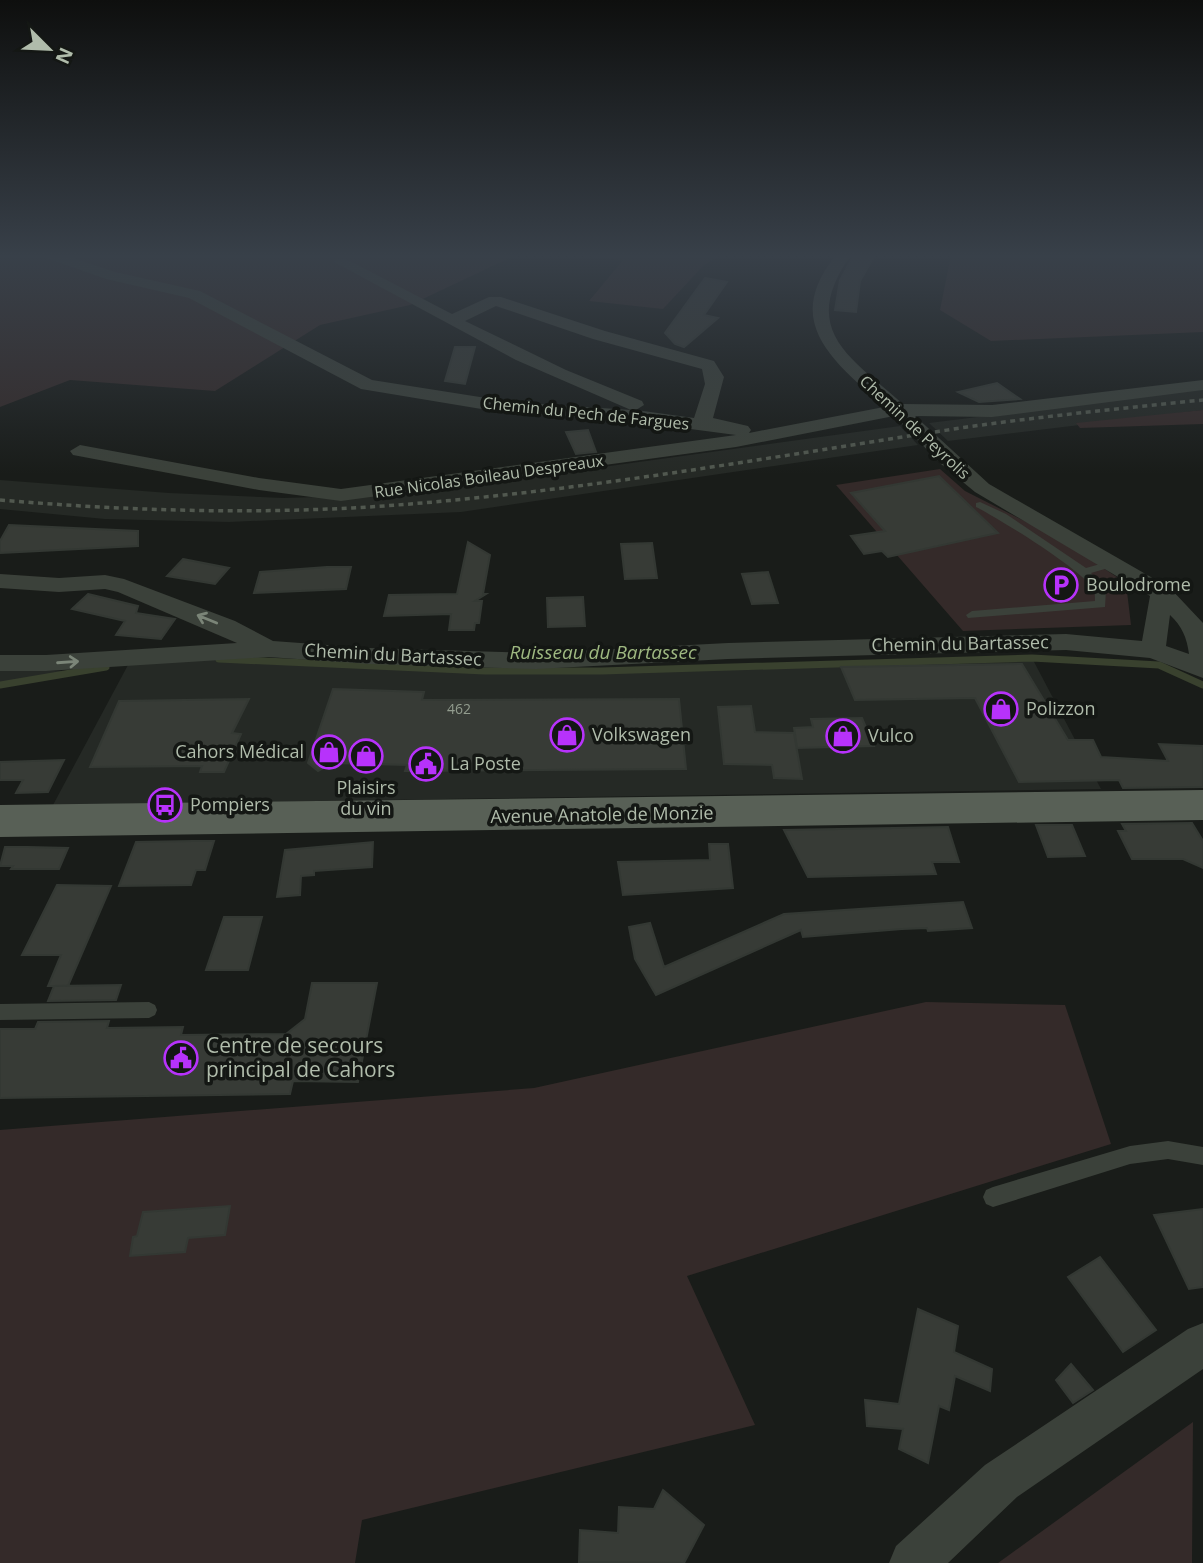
<svg xmlns="http://www.w3.org/2000/svg" width="1203" height="1563" viewBox="0 0 1203 1563" font-family="'Open Sans',sans-serif">
  <style>
    .built { fill: #252925 }
    .green { fill: #342a29 }
    .lines { fill: none; stroke-linecap: round; stroke-linejoin: round }
    .stream { stroke: #39412e; stroke-width: 7 }
    .building { fill: #373b36; stroke: #333833; stroke-width: 2 }
    .lane { fill: #3b413a; fill-rule: evenodd }
    .street { fill: #3b413a; fill-rule: evenodd }
    .primary { fill: #586056; fill-rule: evenodd }
    .rail { stroke: #51584f; stroke-width: 3.5; stroke-dasharray: 5 4.5; stroke-linecap: butt }
    .oneway { stroke: #7b8578 }
    .labels { text-anchor: middle; stroke-width: 7; stroke-linejoin: round; paint-order: stroke }
    .number-label { font-size: 14px; fill: #929c8e }
    .far-street-label { font-size: 16px; fill: #b0bcab; stroke: #141714 }
    .poi-label { font-size: 18px; fill: #b0bcab; stroke: #141714; text-anchor: start }
    .street-label { font-size: 18px; fill: #b0bcab; stroke: #141714 }
    .water-label { font-size: 19px; font-style: italic; fill: #9eb881; stroke: #141714 }
    .near-poi-label { font-size: 21px; fill: #b0bcab; stroke: #141714; text-anchor: start }
  </style>
  <rect width="100%" height="100%" fill="#191c19"/>
  <!-- built -->
  <path class="built" d="M 1203,389 L 1203,410 L 948,441 L 929,423 Z
    M 900,426 L 918,445 L 461,512 L 229,522 L 105,519 L 0,509 L 0,480 L 169,493 L 283,498 L 352,496 L 443,489 Z
    M 1032,658 L 1101,789 L 53,805 L 128,665 L 211,659 L 485,671 L 601,671 Z
    M 0,670 L 78,671 L 0,685 Z"/>
  <!-- green -->
  <path class="green" d="M 0,255 L 516,255 L 410,305 L 320,325 L 215,391 L 70,380 L 0,407 Z
    M 576,255 L 721,255 L 704,265 L 663,309 L 589,301 L 623,260 Z
    M 951,255 L 1203,255 L 1203,332 L 991,341 L 940,310 Z
    M 1203,410 L 1203,424 L 1080,428 L 1076,423 Z
    M 940,469 L 965,491 L 1056,537 L 1126,583 L 1131,625 L 963,631 L 836,485 Z
    M 926,1002 L 1065,1005 L 1111,1144 L 687,1276 L 755,1425 L 362,1520 L 355,1563 L 0,1563 L 0,1130 L 534,1088 Z
    M 1193,1422 L 1192,1563 L 998,1563 Z"/>
  <g class="lines">
    <!-- stream -->
    <path class="stream" d="M 219,659 L 485,671 L 601,671 L 1032,658 L 1159,665 L 1203,685
      M 0,685 L 106,667"/>
  </g>
  <!-- building -->
  <path class="building" d="M 854,255 L 875,255 L 860,281 L 856,312 L 835,310 L 840,280 Z
    M 705,278 L 727,282 L 704,315 L 718,318 L 684,347 L 675,344 L 665,333 Z
    M 455,347 L 475,347 L 465,384 L 445,381 Z
    M 997,383 L 1020,399 L 979,402 L 958,392 Z
    M 588,430 L 596,452 L 576,454 L 566,432 Z
    M 939,476 L 998,533 L 888,557 L 882,551 L 864,554 L 851,536 L 885,531 L 851,493 Z
    M 9,525 L 138,531 L 138,546 L 0,553 L 0,541 Z
    M 468,542 L 490,555 L 483,594 L 486,594 L 475,601 L 482,601 L 479,623 L 475,623 L 474,630 L 449,630 L 451,614 L 384,616 L 389,595 L 457,594 Z
    M 652,543 L 657,578 L 625,579 L 621,544 Z
    M 183,559 L 229,568 L 215,584 L 167,576 Z
    M 327,567 L 351,567 L 346,589 L 254,593 L 260,572 Z
    M 768,572 L 778,603 L 752,604 L 742,574 Z
    M 88,594 L 138,606 L 136,613 L 175,619 L 161,639 L 116,635 L 125,621 L 72,609 Z
    M 583,597 L 585,626 L 548,627 L 547,598 Z
    M 1022,664 L 1068,740 L 1093,740 L 1101,757 L 1168,761 L 1159,744 L 1203,746 L 1203,787 L 1123,788 L 1119,780 L 1019,782 L 975,698 L 855,700 L 841,667 Z
    M 333,689 L 424,692 L 422,700 L 679,699 L 686,769 L 405,771 L 407,765 L 332,763 L 318,771 L 308,763 Z
    M 249,699 L 232,733 L 241,734 L 224,772 L 200,772 L 202,766 L 90,767 L 119,701 Z
    M 751,706 L 755,732 L 794,733 L 802,779 L 774,778 L 772,765 L 724,764 L 718,707 Z
    M 862,718 L 874,746 L 797,748 L 794,728 L 813,727 L 811,719 Z
    M 64,760 L 48,792 L 16,793 L 23,780 L 0,780 L 0,762 Z
    M 1192,823 L 1203,841 L 1203,868 L 1183,859 L 1132,859 L 1118,831 L 1126,831 L 1122,824 Z
    M 1036,825 L 1072,825 L 1085,856 L 1048,857 Z
    M 948,827 L 959,862 L 932,862 L 936,874 L 808,877 L 784,830 Z
    M 193,841 L 214,841 L 205,870 L 196,870 L 191,885 L 119,886 L 136,842 Z
    M 373,842 L 372,867 L 314,871 L 314,875 L 301,876 L 300,895 L 277,897 L 285,850 Z
    M 709,844 L 728,844 L 733,888 L 623,895 L 618,862 L 710,860 Z
    M 5,847 L 28,847 L 68,848 L 59,869 L 11,869 L 13,866 L 0,866 Z
    M 57,885 L 111,886 L 68,986 L 48,986 L 61,955 L 22,955 Z
    M 963,902 L 972,928 L 928,931 L 927,928 L 902,929 L 803,937 L 801,930 L 656,995 L 635,959 L 629,927 L 650,923 L 664,967 L 784,914 Z
    M 224,917 L 262,917 L 248,970 L 206,970 Z
    M 312,983 L 377,983 L 358,1082 L 293,1081 L 290,1094 L 0,1098 L 0,1029 L 35,1029 L 38,1022 L 109,1021 L 107,1028 L 183,1027 L 181,1035 L 286,1034 L 305,1019 Z
    M 121,985 L 116,1000 L 48,1001 L 54,986 Z
    M 230,1206 L 225,1235 L 188,1238 L 185,1252 L 130,1256 L 133,1237 L 137,1236 L 143,1212 Z
    M 1203,1209 L 1203,1287 L 1189,1289 L 1154,1215 Z
    M 1100,1257 L 1156,1330 L 1123,1352 L 1068,1277 Z
    M 918,1309 L 958,1326 L 954,1352 L 992,1369 L 990,1391 L 955,1376 L 949,1410 L 939,1406 L 928,1463 L 899,1449 L 903,1429 L 867,1426 L 865,1400 L 899,1404 Z
    M 1071,1364 L 1093,1390 L 1073,1403 L 1056,1380 Z
    M 663,1490 L 704,1525 L 684,1563 L 579,1562 L 580,1530 L 618,1533 L 619,1507 L 654,1509 Z"/>
  <g class="lines">
    <!-- lane -->
    <path class="lane" d="M 980,502 L 1006,514 L 1086,568 L 1111,561 L 1115,562 L 1115,566 L 1091,573 L 1106,590 L 1105,607 L 968,618 L 966,615 L 972,611 L 1095,601 C 1095,599 1095,592 1094,590 C 1084,571 998,518 976,507 L 976,503 Z
      M 149,1002 L 155,1005 L 157,1010 L 155,1015 L 149,1018 L 0,1020 L 0,1004 Z
      M 1168,1141 L 1203,1147 L 1203,1165 L 1168,1159 L 1130,1164 L 993,1207 L 986,1204 L 983,1197 L 986,1190 L 993,1187 L 1130,1146 Z"/>
    <!-- street -->
    <path class="street" d="M 44,255 L 64,255 L 115,272 L 200,291 L 372,380 L 511,402 L 631,410 L 516,360 L 334,262 L 336,259 L 346,259 L 452,314 L 489,297 L 501,297 L 605,331 L 714,361 L 724,377 L 713,418 L 748,426 L 751,430 L 749,433 L 884,407 C 834,361 781,323 836,255 L 851,255 C 798,330 850,357 903,404 L 992,405 L 1203,380 L 1203,390 L 992,417 L 915,416 L 989,484 L 1170,588 L 1203,623 L 1203,678 L 1150,658 L 1066,650 L 728,659 L 536,669 L 369,664 L 268,657 L 46,671 L 0,671 L 0,655 L 46,655 L 237,643 L 118,592 L 105,589 L 59,592 L 0,588 L 0,574 L 59,578 L 105,575 L 124,579 L 235,621 L 273,641 L 369,648 L 536,653 L 728,643 L 1066,634 L 1142,641 L 1150,596 L 975,492 L 941,464 L 894,416 L 736,447 L 341,501 L 259,490 L 73,455 L 70,451 L 80,445 L 259,478 L 341,489 L 736,435 L 607,418 L 511,414 L 361,389 L 189,298 L 106,279 L 46,258 ZM 496,306 L 593,339 L 702,369 L 705,384 L 694,418 L 636,410 L 644,405 L 642,401 L 566,370 L 465,321 ZM 1170,615 C 1182,626 1187,638 1189,654 L 1166,646 Z
      M 1203,1323 L 1203,1369 L 1017,1497 L 948,1563 L 889,1563 L 896,1546 L 985,1465 L 1188,1329 Z"/>
    <!-- primary -->
    <path class="primary" d="M 1203,790 L 1203,820 L 0,837 L 0,805 Z"/>
    <!-- rail -->
    <path class="rail" d="M 0,500 C 118,510 234,514 352,508 C 559,496 763,458 967,427 C 1046,416 1124,408 1203,400"/>
  </g>
  <!-- one-way arrows -->
  <defs><path id="oneway-shaft" d="M-6 0H5M1.5-3L5.5 0L1.5 3" fill="none" stroke-width="1.6" stroke-linecap="round" stroke-linejoin="round" transform="scale(1.75)"/></defs>
  <g class="oneway">
    <use href="#oneway-shaft" transform="translate(207 619) rotate(-158)"/>
    <use href="#oneway-shaft" transform="translate(68 662) rotate(-4)"/>
  </g>
  <!-- sky -->
  <linearGradient id="sky" x2="0" y2="1"><stop stop-color="#0e0f0e"/><stop offset="0.54" stop-color="#384049"/><stop offset="1" stop-color="#384049" stop-opacity="0"/></linearGradient>
  <rect width="1203" height="474" fill="url(#sky)"/>
  <!-- icons -->
  <defs>
    <symbol id="parking-ring" viewBox="-11 -11 22 22"><circle r="9.5" fill="#141714" stroke="#b732fb" stroke-width="1.5"/><path d="M-3.5-5.5H1a3.5 3.5 0 0 1 0 7H-1V5.5H-3.5ZM-1-3.4V-.6H.8a1.4 1.4 0 0 0 0-2.8Z" fill="#b732fb"/></symbol>
    <symbol id="shop-ring" viewBox="-11 -11 22 22"><circle r="9.5" fill="#141714" stroke="#b732fb" stroke-width="1.5"/><path d="M-5-2.5h2.3a2.7 3.5 0 0 1 5.4 0H5L5.5 6h-11ZM-1.5-2.5h3a1.5 2.3 0 0 0-3 0Z" fill="#b732fb"/></symbol>
    <symbol id="civic-ring" viewBox="-11 -11 22 22"><circle r="9.5" fill="#141714" stroke="#b732fb" stroke-width="1.5"/><path d="M-.6-6.5H3V-4.5H.6V-3L4-1V1h2V6H-6V1h2V-1L-.6-3ZM-1.2 2.5V6h2.4V2.5Z" fill="#b732fb"/></symbol>
    <symbol id="bus-ring" viewBox="-11 -11 22 22"><circle r="9.5" fill="#141714" stroke="#b732fb" stroke-width="1.5"/><path d="M-5-6H5V4H4V6H2V4H-2V6H-4V4H-5ZM-3.5-4V0h7V-4ZM-3.5 1.2v1.5H-2V1.2ZM2 1.2v1.5H3.5V1.2Z" fill="#b732fb"/></symbol>
  </defs>
  <g fill-rule="evenodd">
    <use href="#parking-ring" x="1042" y="566" width="38" height="38"/>
    <use href="#shop-ring" x="982" y="690" width="38" height="38"/>
    <use href="#shop-ring" x="548" y="716" width="38" height="38"/>
    <use href="#shop-ring" x="824" y="717" width="38" height="38"/>
    <use href="#shop-ring" x="310" y="733" width="38" height="38"/>
    <use href="#shop-ring" x="347" y="737" width="38" height="38"/>
    <use href="#civic-ring" x="407" y="745" width="38" height="38"/>
    <use href="#bus-ring" x="146" y="786" width="38" height="38"/>
    <use href="#civic-ring" x="162" y="1039" width="38" height="38"/>
  </g>
  <g class="labels">
    <!-- number labels -->
    <g class="number-label">
      <text x="459" y="714">462</text>
    </g>
    <!-- far-street labels -->
    <g class="far-street-label">
      <text transform="translate(586 413) rotate(6)" y="6">Chemin du Pech de Fargues</text>
      <text transform="translate(915 427) rotate(43)" y="6">Chemin de Peyrolis</text>
      <text transform="translate(489 476) rotate(-8)" y="6">Rue Nicolas Boileau Despreaux</text>
    </g>
    <!-- poi labels -->
    <g class="poi-label">
      <text x="1086" y="591">Boulodrome</text>
      <text x="1026" y="715">Polizzon</text>
      <text x="592" y="741">Volkswagen</text>
      <text x="868" y="742">Vulco</text>
      <text x="304" y="758" text-anchor="end">Cahors Médical</text>
      <text x="450" y="770">La Poste</text>
      <text x="366" y="794" text-anchor="middle">Plaisirs<tspan x="366" dy="21">du vin</tspan></text>
      <text x="190" y="811">Pompiers</text>
    </g>
    <!-- street labels -->
    <g class="street-label">
      <text transform="translate(960 644) rotate(-1)" y="6">Chemin du Bartassec</text>
      <text transform="translate(393 655) rotate(3)" y="6">Chemin du Bartassec</text>
      <text transform="translate(602 815) rotate(-1)" y="6">Avenue Anatole de Monzie</text>
    </g>
    <!-- water labels -->
    <g class="water-label">
      <text x="603" y="659">Ruisseau du Bartassec</text>
    </g>
    <!-- near-poi labels -->
    <g class="near-poi-label">
      <text x="206" y="1053">Centre de secours<tspan x="206" dy="24">principal de Cahors</tspan></text>
    </g>
  </g>
  <!-- north arrow -->
  <g transform="translate(49 49) rotate(114)" stroke="#141714" stroke-width="5" paint-order="stroke">
  <path d="M0-5L12 26L0 18L-12 26Z" fill="#b0bcab"/>
  <text y="-10" font-size="19" font-weight="bold" text-anchor="middle" fill="#b0bcab">N</text>
  </g>
</svg>
